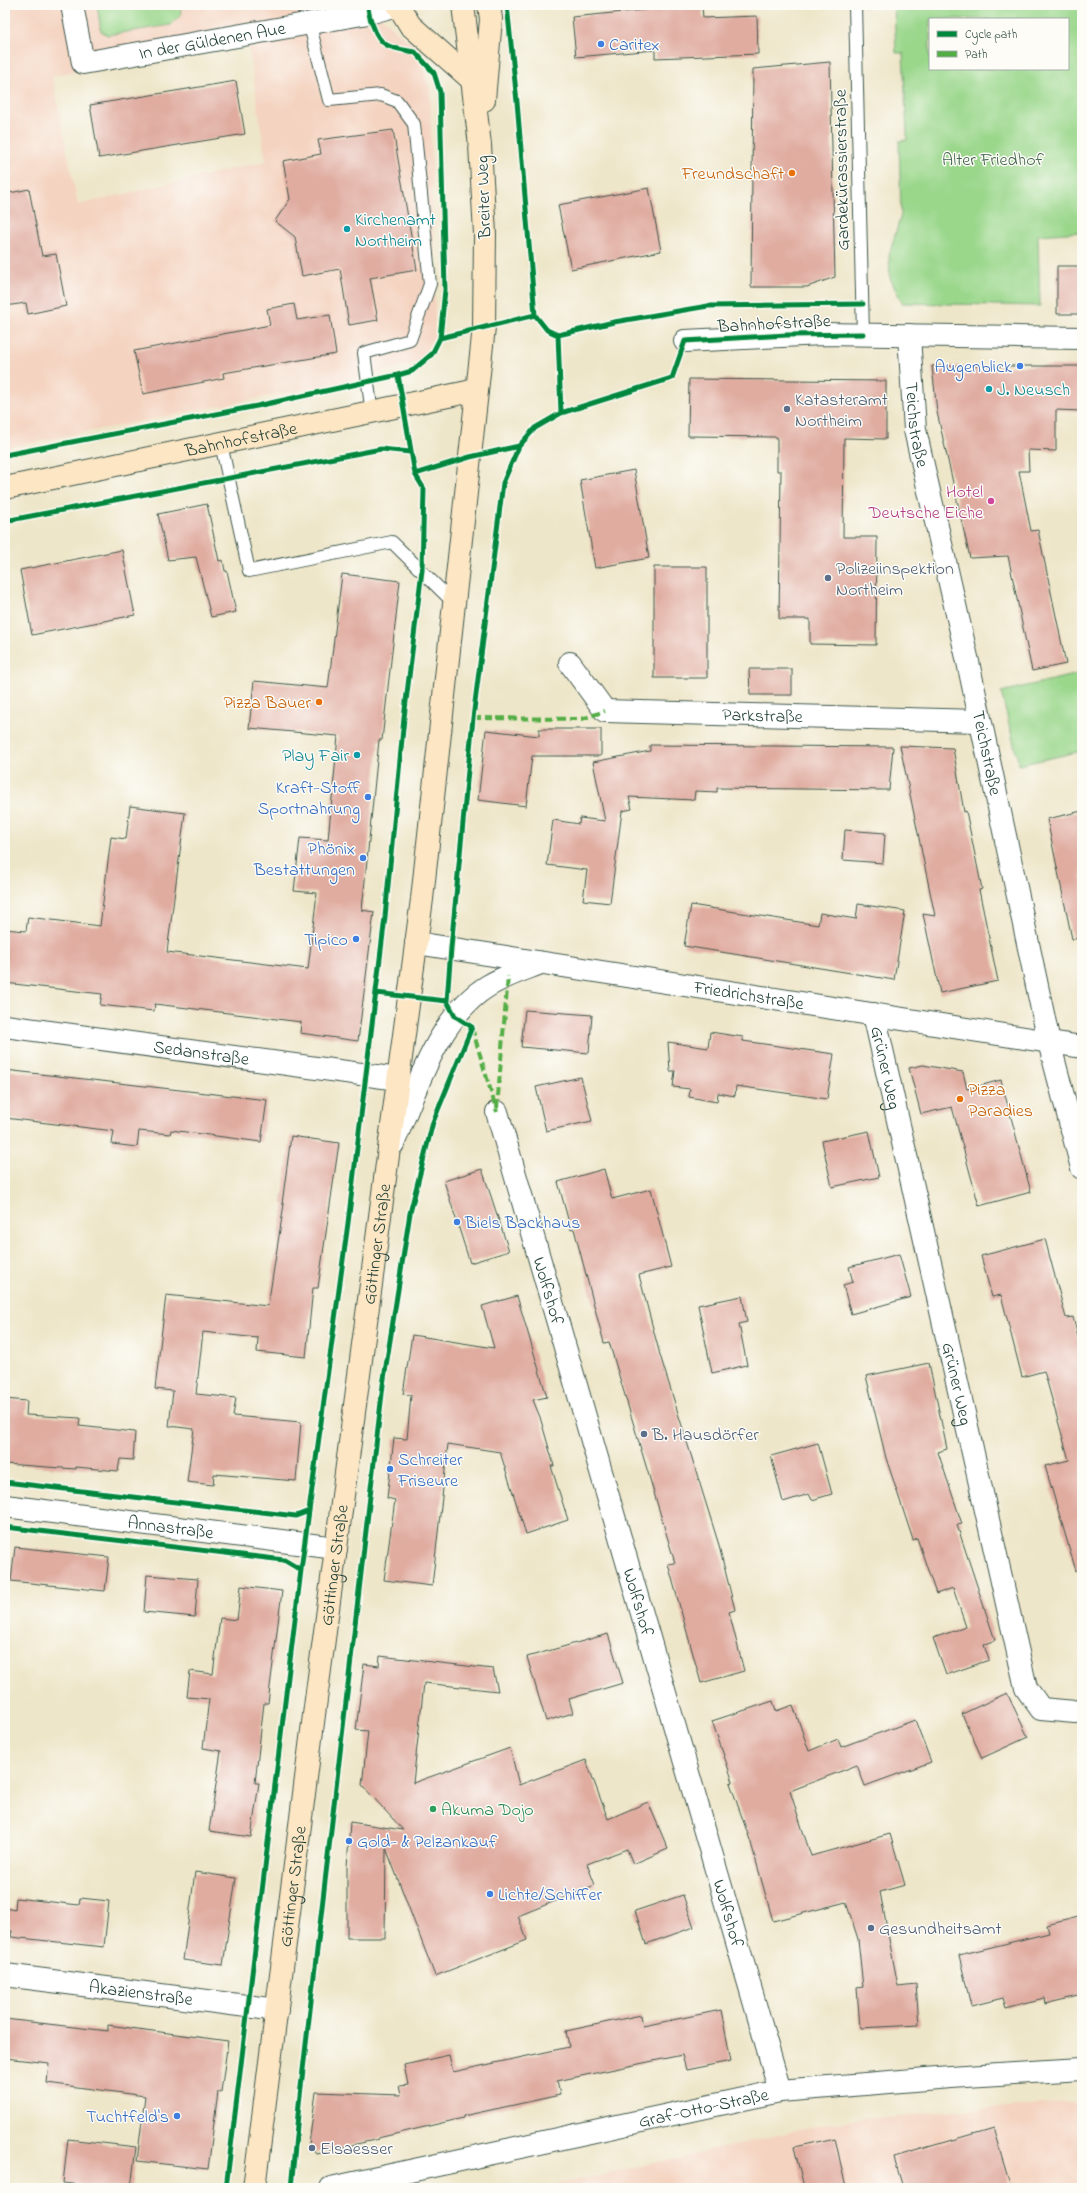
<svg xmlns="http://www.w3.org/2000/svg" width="1087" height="2193" viewBox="0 0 1087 2193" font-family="'Indie Flower',sans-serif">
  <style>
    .built { fill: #f4d3c0; fill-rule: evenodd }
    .green { fill: #9ad78b; stroke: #5c8a60; fill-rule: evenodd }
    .building { fill: #e0aca0 }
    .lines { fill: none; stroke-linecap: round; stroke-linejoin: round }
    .service-casing { stroke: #3e564a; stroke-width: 14 }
    .minor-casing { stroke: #3e564a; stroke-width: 24 }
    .tertiary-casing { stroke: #3e564a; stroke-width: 24 }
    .secondary-casing { stroke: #3e564a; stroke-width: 24 }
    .service { stroke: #fff; stroke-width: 12 }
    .minor { stroke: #fff; stroke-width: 22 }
    .tertiary { stroke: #fff; stroke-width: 22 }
    .secondary { stroke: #fce6c4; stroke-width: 22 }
    .quiet { stroke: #52ad45; stroke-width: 4; stroke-dasharray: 8 4; stroke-linecap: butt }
    .cycleway-casing { stroke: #fdfcf7; stroke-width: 8 }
    .cycleway { stroke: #00873e; stroke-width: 5 }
    .shop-dot { fill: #3f7fe0; stroke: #fdfcf7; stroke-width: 1.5 }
    .food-dot { fill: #e8710a; stroke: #fdfcf7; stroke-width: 1.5 }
    .culture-dot { fill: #0f9aa8; stroke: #fdfcf7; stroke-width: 1.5 }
    .service-dot { fill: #5c6f8a; stroke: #fdfcf7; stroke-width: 1.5 }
    .hotel-dot { fill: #d1479c; stroke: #fdfcf7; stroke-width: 1.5 }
    .leisure-dot { fill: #2e9e5b; stroke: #fdfcf7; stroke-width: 1.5 }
    .labels { text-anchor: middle; stroke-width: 3; stroke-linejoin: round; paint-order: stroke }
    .street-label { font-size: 18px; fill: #1f3d34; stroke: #fdfcf7 }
    .shop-label { font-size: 18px; fill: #366cbe; stroke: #fdfcf7; text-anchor: start }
    .park-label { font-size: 18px; fill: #3e644a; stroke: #fdfcf7 }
    .food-label { font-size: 18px; fill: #c56008; stroke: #fdfcf7; text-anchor: end }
    .culture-label { font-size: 18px; fill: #0d838f; stroke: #fdfcf7; text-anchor: start }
    .service-label { font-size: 18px; fill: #4e5e75; stroke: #fdfcf7; text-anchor: start }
    .hotel-label { font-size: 18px; fill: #b23c85; stroke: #fdfcf7; text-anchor: end }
    .leisure-label { font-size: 18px; fill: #27864d; stroke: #fdfcf7; text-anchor: start }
  </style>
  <rect width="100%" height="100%" fill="#fdfcf7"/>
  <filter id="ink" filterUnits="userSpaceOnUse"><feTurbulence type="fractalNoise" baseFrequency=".025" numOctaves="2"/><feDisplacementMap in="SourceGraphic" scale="8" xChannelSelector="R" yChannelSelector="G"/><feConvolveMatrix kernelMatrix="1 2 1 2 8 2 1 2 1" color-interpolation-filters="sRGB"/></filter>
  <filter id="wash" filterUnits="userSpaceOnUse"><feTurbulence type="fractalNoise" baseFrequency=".012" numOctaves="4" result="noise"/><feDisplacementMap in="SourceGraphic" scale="16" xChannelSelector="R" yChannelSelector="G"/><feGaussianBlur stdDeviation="0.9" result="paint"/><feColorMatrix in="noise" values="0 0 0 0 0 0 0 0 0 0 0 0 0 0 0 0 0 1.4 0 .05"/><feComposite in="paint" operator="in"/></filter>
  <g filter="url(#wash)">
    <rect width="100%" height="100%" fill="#eee6c9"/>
    <!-- built -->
    <path class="built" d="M 5,5 L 378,5 L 380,16 L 415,47 L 430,89 L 435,303 L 434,337 L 418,362 L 367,377 L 5,448 ZM 247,36 L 266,161 L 78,205 L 52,76 Z
      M 1082,2101 L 1082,2188 L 541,2188 L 847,2120 Z"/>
    <!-- green -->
    <path class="green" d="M 97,5 L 180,5 L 181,15 L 171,25 L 107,35 L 101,31 Z
      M 894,5 L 1082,5 L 1082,232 L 1038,235 L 1040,306 L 902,303 L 890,278 L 889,255 L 901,215 L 899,141 L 907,140 L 907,134 L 903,53 L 896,53 ZM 930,19 L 1068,19 L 1068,69 L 930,69 Z
      M 1082,673 L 1082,751 L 1019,765 L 1001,692 Z"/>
    <g id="blocks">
      <!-- building -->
      <path class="building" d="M 702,5 L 703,18 L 757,16 L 758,54 L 655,58 L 655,50 L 576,57 L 572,17 L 654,9 L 654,7 Z
        M 830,62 L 835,277 L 807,287 L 751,287 L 753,69 Z
        M 236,81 L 245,134 L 99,158 L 90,105 Z
        M 393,130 L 417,270 L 370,278 L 378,320 L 349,325 L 340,269 L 302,276 L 295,237 L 275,221 L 290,199 L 283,161 L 321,154 L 318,140 Z
        M 649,188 L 661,251 L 571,269 L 558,205 Z
        M 29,189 L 42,256 L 56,254 L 66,306 L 28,314 L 26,303 L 5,306 L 5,194 Z
        M 1057,266 L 1082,266 L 1082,314 L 1057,314 Z
        M 294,304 L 297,320 L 330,315 L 336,354 L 223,373 L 224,378 L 143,394 L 134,351 L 270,325 L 267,309 Z
        M 932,366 L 1082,366 L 1082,411 L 1056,410 L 1056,451 L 1028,450 L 1029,471 L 1019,471 L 1031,531 L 1038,530 L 1066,664 L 1032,671 L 1008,556 L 970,558 L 937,412 Z
        M 689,379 L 886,381 L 886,439 L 844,438 L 843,537 L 877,537 L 876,645 L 810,644 L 810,619 L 779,619 L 781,471 L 777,471 L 777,437 L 688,436 Z
        M 634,470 L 649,558 L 595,568 L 580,480 Z
        M 207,504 L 219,561 L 223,560 L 225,571 L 227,571 L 236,612 L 211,617 L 196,557 L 168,560 L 158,514 Z
        M 122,550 L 135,615 L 32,635 L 20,570 Z
        M 654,567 L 707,567 L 707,678 L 654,678 Z
        M 342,574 L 400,581 L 382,740 L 379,740 L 362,910 L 374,912 L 358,1041 L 300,1033 L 301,1022 L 155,1004 L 154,1011 L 100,1005 L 102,994 L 5,983 L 5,929 L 26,931 L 28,917 L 100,926 L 111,837 L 126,839 L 130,806 L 185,813 L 167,952 L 308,969 L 317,893 L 294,891 L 300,838 L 328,840 L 338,736 L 249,728 L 254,681 L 328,688 Z
        M 749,669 L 792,669 L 792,695 L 750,695 Z
        M 539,729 L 601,729 L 601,756 L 532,756 L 526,806 L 478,800 L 486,730 L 539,736 Z
        M 650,745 L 893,747 L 889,790 L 717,788 L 717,792 L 695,791 L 694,800 L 629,797 L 632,809 L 622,811 L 610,903 L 583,900 L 587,870 L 547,865 L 553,820 L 579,824 L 580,818 L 605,821 L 593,762 L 650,751 Z
        M 900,746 L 953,748 L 964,812 L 966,811 L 982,889 L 979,890 L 998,981 L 940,993 L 923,914 L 935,916 Z
        M 1082,811 L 1082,938 L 1072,939 L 1047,819 Z
        M 845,830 L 885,833 L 883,863 L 843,860 Z
        M 858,904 L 905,911 L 894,980 L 684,946 L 691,905 L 818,925 L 820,913 L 856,919 Z
        M 525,1010 L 592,1015 L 589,1053 L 521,1047 Z
        M 710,1032 L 743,1037 L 743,1041 L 834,1054 L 827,1099 L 736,1086 L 735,1096 L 718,1093 L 717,1102 L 689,1097 L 690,1089 L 673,1087 L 675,1071 L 670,1071 L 668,1042 L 708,1048 Z
        M 923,1065 L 963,1072 L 967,1089 L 1001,1080 L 1031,1192 L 979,1206 L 952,1107 L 921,1114 L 909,1068 Z
        M 5,1070 L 267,1100 L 261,1142 L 171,1130 L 170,1134 L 139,1131 L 137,1147 L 112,1144 L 114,1131 L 5,1118 Z
        M 581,1077 L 592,1121 L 546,1131 L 536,1087 Z
        M 869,1131 L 879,1177 L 832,1187 L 822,1141 Z
        M 291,1136 L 339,1143 L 318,1288 L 313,1288 L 306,1357 L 257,1352 L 258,1338 L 203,1332 L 196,1394 L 236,1398 L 233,1416 L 301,1422 L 296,1481 L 214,1474 L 213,1485 L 187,1482 L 194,1429 L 169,1426 L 173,1391 L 155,1389 L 166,1295 L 268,1306 L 284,1204 L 282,1204 Z
        M 482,1169 L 509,1251 L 470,1263 L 444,1181 Z
        M 604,1169 L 612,1199 L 651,1189 L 671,1267 L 639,1275 L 660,1355 L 718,1542 L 735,1610 L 729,1612 L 744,1671 L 701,1683 L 668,1564 L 675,1563 L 609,1342 L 604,1343 L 574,1229 L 571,1230 L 558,1182 Z
        M 1045,1239 L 1066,1318 L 1073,1317 L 1082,1353 L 1082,1570 L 1076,1571 L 1045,1466 L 1069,1460 L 1044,1371 L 1022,1377 L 1001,1295 L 992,1297 L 981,1256 Z
        M 899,1254 L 911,1297 L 851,1314 L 843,1285 L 853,1282 L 849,1267 Z
        M 517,1296 L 547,1397 L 533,1400 L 540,1417 L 554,1466 L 551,1466 L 568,1520 L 526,1534 L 500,1452 L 448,1444 L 432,1586 L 384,1580 L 395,1500 L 387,1498 L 394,1438 L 407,1439 L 411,1395 L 403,1394 L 412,1335 L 494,1348 L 482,1306 Z
        M 742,1296 L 747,1322 L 739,1324 L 747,1365 L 712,1373 L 698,1305 Z
        M 929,1363 L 947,1449 L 938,1452 L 962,1524 L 957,1525 L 995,1640 L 984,1645 L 989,1660 L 946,1675 L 933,1638 L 966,1627 L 953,1588 L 936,1594 L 917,1538 L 913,1540 L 886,1458 L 866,1376 Z
        M 5,1399 L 27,1401 L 26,1415 L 80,1418 L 79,1426 L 135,1432 L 133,1460 L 120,1459 L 118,1471 L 76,1467 L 76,1469 L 5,1464 Z
        M 818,1443 L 832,1494 L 812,1500 L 809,1494 L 783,1502 L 771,1456 Z
        M 15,1547 L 109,1557 L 105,1591 L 11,1581 Z
        M 147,1575 L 198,1579 L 195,1617 L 144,1612 Z
        M 241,1586 L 282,1591 L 268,1703 L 264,1703 L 255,1783 L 259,1783 L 251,1837 L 209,1831 L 221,1751 L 203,1748 L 209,1699 L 187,1697 L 190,1671 L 213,1674 L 220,1618 L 237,1620 Z
        M 608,1634 L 623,1683 L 569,1699 L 573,1713 L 546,1721 L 527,1657 Z
        M 380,1656 L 493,1669 L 498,1691 L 424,1683 L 413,1783 L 510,1748 L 519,1785 L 586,1760 L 608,1819 L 648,1802 L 668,1849 L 633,1864 L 627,1849 L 587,1864 L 595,1885 L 518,1916 L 527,1940 L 435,1976 L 386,1848 L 385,1938 L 347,1938 L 347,1867 L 350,1822 L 403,1830 L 362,1785 L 368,1731 L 356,1730 L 364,1664 L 379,1666 Z
        M 1007,1693 L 1028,1737 L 982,1758 L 962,1714 Z
        M 773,1701 L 776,1711 L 793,1705 L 809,1751 L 838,1739 L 841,1747 L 915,1720 L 931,1762 L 865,1786 L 857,1765 L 790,1791 L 811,1856 L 890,1834 L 905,1885 L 880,1892 L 898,1986 L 916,1984 L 919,2025 L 860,2028 L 857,1988 L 863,1987 L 858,1939 L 846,1902 L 773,1921 L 751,1843 L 730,1783 L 733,1782 L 712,1721 Z
        M 195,1872 L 236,1878 L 223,1965 L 183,1960 Z
        M 683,1895 L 694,1927 L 646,1944 L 635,1911 Z
        M 16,1898 L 79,1905 L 80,1898 L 109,1901 L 104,1947 L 11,1937 L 12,1931 L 5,1930 L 5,1908 L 15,1910 Z
        M 1082,1916 L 1082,1995 L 1045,2004 L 1044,1998 L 1006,2008 L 1003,1998 L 971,2006 L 959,1955 L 1049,1933 L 1047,1925 Z
        M 721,2010 L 731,2061 L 686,2070 L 682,2055 L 557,2081 L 560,2095 L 463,2116 L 463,2118 L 378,2138 L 379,2139 L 316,2153 L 309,2144 L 316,2092 L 401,2095 L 399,2086 L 408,2085 L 404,2065 L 449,2055 L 453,2072 L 569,2047 L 566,2031 L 641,2015 L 643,2026 Z
        M 5,2019 L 108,2031 L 108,2025 L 228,2041 L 221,2092 L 218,2092 L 208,2169 L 137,2161 L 145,2096 L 47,2083 L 49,2063 L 5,2058 Z
        M 993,2128 L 1011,2188 L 903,2188 L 894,2157 Z
        M 835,2138 L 846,2188 L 804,2188 L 794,2147 Z
        M 68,2139 L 136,2147 L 131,2188 L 111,2188 L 63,2183 Z"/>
    </g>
  </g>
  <g filter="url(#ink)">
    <use href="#blocks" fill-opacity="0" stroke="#3e564a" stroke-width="1"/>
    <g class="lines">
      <defs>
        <path id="service" d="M 855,5 L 863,334
          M 309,22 L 329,100 L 381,95 L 397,101 L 414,124 L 430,284 L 410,340 L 364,353 L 372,414
          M 221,444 L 249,571 L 392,542 L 453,602"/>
        <g id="minor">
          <path id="s1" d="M 72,5 L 83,63 L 368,13 L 398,5"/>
          <path id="s2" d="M 909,335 L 915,430 L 968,662 L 1049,1042 L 1082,1168"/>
          <path d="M 685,341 L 822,334 L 1082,338"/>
          <path id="s3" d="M 570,663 L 605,711 L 979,721"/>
          <path id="s4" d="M 874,1014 L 1026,1688 L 1041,1709 L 1075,1712 L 1082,1710"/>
          <path id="s5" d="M 5,1026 L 398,1079"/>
          <path id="s6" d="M 497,1112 L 780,2091"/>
          <path id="s7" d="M 5,1506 L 336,1548"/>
          <path id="s8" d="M 5,1975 L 277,2010"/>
          <path id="s9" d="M 331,2188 L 780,2091 L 950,2077 L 1082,2069"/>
        </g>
        <g id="tertiary">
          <path id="s10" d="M 416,943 L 1082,1047"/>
          <path d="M 393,1144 C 415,1093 438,1016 488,986 C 504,976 523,970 541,963"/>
        </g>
        <g id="secondary">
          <path d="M 398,5 L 410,25 L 472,80"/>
          <path d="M 484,100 L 491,19 L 489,5"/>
          <path id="s11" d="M 5,488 L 477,390"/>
          <path id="s12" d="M 254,2188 L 315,1707 L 422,899 L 484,327 L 485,234 L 480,145 L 463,5"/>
        </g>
      </defs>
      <!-- service casing -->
      <use href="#service" class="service-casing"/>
      <!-- minor casing -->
      <use href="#minor" class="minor-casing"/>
      <!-- tertiary casing -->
      <use href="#tertiary" class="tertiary-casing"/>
      <!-- secondary casing -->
      <use href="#secondary" class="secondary-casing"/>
      <!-- service -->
      <use href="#service" class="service"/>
      <!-- minor -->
      <use href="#minor" class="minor"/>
      <!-- tertiary -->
      <use href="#tertiary" class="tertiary"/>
      <!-- secondary -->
      <use href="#secondary" class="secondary"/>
      <!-- quiet -->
      <path class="quiet" d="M 473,718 L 582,719 L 605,711
        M 472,1028 L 497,1112
        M 497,1108 L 508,976"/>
      <defs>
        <path id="cycleway" d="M 507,5 L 517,102 L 535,315
          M 558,335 L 614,322 L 708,306 L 863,304
          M 561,413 L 672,378 L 685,341 L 787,335 L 863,334
          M 5,455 L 257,406 L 398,375
          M 415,474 L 470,457 L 519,446 L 535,428 L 561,413 L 558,335 L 547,330 L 535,315 L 440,338
          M 5,521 L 381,449 L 410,452
          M 376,993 L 447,1001
          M 5,1482 L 296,1516 L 309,1511
          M 5,1527 L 284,1560 L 301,1570
          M 226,2188 L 301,1570 L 348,1223 L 385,917 L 404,718 L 422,570 L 424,489 L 415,474 L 398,375 L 412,371 L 432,354 L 440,338 L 445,290 L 440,92 L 434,73 L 415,52 C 393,48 381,49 373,26 C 370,19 368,13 368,5
          M 291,2188 L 299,2104 L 383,1385 L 410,1213 L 433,1122 L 472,1027 L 455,1016 L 447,1001 L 451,948 L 473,718 L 503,483 L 519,446"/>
      </defs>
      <!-- cycleway casing -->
      <use href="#cycleway" class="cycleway-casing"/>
      <!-- cycleway -->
      <use href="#cycleway" class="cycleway"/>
    </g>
  </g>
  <!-- markers -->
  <g class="shop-dot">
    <circle cx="601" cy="44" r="4"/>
    <circle cx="1020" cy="366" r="4"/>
    <circle cx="368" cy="797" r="4"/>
    <circle cx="363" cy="858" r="4"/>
    <circle cx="356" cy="939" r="4"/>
    <circle cx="457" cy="1222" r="4"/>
    <circle cx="390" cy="1469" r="4"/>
    <circle cx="349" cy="1841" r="4"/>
    <circle cx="490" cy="1894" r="4"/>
    <circle cx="177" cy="2116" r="4"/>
  </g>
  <g class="food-dot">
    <circle cx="792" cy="173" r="4"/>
    <circle cx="319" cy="702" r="4"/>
    <circle cx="960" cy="1099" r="4"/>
  </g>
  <g class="culture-dot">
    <circle cx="347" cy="229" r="4"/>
    <circle cx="989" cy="389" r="4"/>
    <circle cx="357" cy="755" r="4"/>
  </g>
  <g class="service-dot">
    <circle cx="787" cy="409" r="4"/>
    <circle cx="828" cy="578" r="4"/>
    <circle cx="644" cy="1434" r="4"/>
    <circle cx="871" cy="1928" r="4"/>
    <circle cx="312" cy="2148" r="4"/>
  </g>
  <circle class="hotel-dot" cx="991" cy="501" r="4"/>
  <circle class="leisure-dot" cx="433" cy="1809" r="4"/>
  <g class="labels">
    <!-- street labels -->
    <g class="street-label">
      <text dy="6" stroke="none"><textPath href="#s1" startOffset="190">In der Güldenen Aue</textPath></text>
      <text transform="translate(841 170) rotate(-91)" y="6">Gardekürassierstraße</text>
      <text transform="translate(483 197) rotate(-92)" y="6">Breiter Weg</text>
      <text transform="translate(774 323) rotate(-3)" y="6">Bahnhofstraße</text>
      <text dy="6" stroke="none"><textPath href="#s2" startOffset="90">Teichstraße</textPath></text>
      <text dy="6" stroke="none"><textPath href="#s11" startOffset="241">Bahnhofstraße</textPath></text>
      <text dy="6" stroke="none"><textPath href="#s3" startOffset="217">Parkstraße</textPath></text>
      <text dy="6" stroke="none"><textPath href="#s2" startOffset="426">Teichstraße</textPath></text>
      <text dy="6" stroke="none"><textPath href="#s10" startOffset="337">Friedrichstraße</textPath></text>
      <text dy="6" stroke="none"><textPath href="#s5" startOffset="198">Sedanstraße</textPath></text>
      <text dy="6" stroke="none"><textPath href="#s4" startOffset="55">Grüner Weg</textPath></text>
      <text dy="6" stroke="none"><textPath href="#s12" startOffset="952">Göttinger Straße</textPath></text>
      <text dy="6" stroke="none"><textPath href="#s6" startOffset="186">Wolfshof</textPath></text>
      <text dy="6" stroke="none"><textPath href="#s4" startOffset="379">Grüner Weg</textPath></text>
      <text dy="6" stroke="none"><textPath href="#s7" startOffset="167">Annastraße</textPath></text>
      <text dy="6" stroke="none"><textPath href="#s12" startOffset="628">Göttinger Straße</textPath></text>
      <text dy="6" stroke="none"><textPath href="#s6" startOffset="510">Wolfshof</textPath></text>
      <text dy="6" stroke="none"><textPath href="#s12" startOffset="304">Göttinger Straße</textPath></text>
      <text dy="6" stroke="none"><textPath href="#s6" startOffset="834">Wolfshof</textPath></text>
      <text dy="6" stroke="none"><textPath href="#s8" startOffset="137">Akazienstraße</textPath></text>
      <text dy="6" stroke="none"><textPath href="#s9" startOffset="381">Graf-Otto-Straße</textPath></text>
    </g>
    <!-- shop labels -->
    <g class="shop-label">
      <text x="609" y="50">Caritex</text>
      <text x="1012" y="372" text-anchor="end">Augenblick</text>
      <text x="360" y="793" text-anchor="end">Kraft-Stoff<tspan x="360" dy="21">Sportnahrung</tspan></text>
      <text x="355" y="854" text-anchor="end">Phönix<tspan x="355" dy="21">Bestattungen</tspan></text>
      <text x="348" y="945" text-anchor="end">Tipico</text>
      <text x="465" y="1228">Biels Backhaus</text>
      <text x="398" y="1465">Schreiter<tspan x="398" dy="21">Friseure</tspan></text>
      <text x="357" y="1847">Gold- &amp; Pelzankauf</text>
      <text x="498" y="1900">Lichte/Schiffer</text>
      <text x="169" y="2122" text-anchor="end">Tuchtfeld's</text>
    </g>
    <!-- park labels -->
    <g class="park-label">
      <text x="993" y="165">Alter Friedhof</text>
    </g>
    <!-- food labels -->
    <g class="food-label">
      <text x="784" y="179">Freundschaft</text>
      <text x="311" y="708">Pizza Bauer</text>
      <text x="968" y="1095" text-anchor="start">Pizza<tspan x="968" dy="21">Paradies</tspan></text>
    </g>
    <!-- culture labels -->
    <g class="culture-label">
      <text x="355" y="225">Kirchenamt<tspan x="355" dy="21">Northeim</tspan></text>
      <text x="997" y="395">J. Neusch</text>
      <text x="349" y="761" text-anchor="end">Play Fair</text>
    </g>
    <!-- service labels -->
    <g class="service-label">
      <text x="795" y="405">Katasteramt<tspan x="795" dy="21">Northeim</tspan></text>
      <text x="836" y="574">Polizeiinspektion<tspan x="836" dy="21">Northeim</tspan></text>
      <text x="652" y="1440">B. Hausdörfer</text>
      <text x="879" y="1934">Gesundheitsamt</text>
      <text x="320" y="2154">Elsaesser</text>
    </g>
    <!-- hotel labels -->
    <g class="hotel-label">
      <text x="983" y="497">Hotel<tspan x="983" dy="21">Deutsche Eiche</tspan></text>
    </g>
    <!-- leisure labels -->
    <g class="leisure-label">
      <text x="441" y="1815">Akuma Dojo</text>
    </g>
  </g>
  <!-- margin -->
  <rect width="1087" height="2193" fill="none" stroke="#fdfcf7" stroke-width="20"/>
  <!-- legend -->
  <rect x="929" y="18" width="140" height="52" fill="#fdfcf7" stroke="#a4b0a9"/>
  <rect x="937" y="31" width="20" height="6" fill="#00873e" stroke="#a4b0a9"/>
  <text x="965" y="38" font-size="12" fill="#1f3d34">Cycle path</text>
  <rect x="937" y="51" width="20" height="6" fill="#52ad45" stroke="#a4b0a9"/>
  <text x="965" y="58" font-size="12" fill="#1f3d34">Path</text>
</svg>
